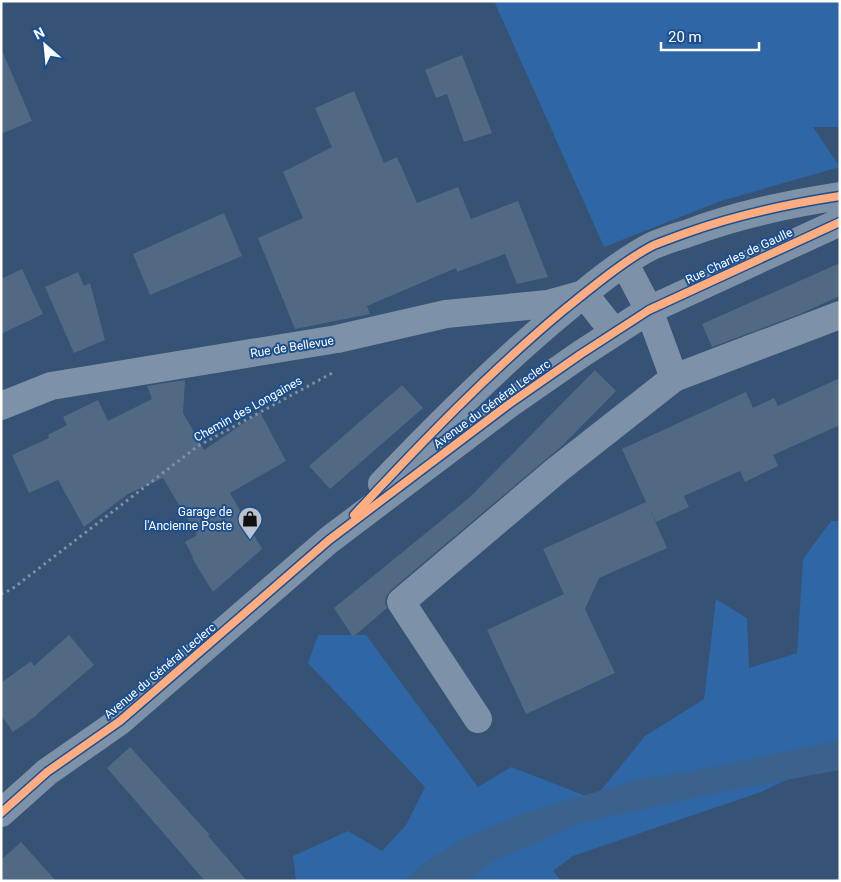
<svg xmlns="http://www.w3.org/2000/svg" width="841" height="882" viewBox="0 0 841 882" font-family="Roboto,sans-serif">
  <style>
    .green { fill: #2f66a5 }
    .water { fill: #3b618d }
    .building { fill: #526984 }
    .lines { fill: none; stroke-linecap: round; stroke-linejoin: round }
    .path { stroke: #7d92a8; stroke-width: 3; stroke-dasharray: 2.5 4; stroke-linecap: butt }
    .minor { stroke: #7d92a8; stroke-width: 28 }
    .tertiary { stroke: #7d92a8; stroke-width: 28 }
    .cycleway-casing { stroke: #1b4f8f; stroke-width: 11 }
    .cycleway { stroke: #ffac80; stroke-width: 8 }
    .labels { text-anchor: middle; stroke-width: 4; stroke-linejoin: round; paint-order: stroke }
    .street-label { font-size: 12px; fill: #fff; stroke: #1b4f8f }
    .poi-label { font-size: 12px; fill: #fff; stroke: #1b4f8f; text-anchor: end }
  </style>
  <rect width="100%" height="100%" fill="#365274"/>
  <!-- green -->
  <path class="green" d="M 494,1 L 840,1 L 840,127 L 813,127 L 840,167 L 721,201 L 604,247 Z
    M 831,521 L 840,521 L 840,755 L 761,792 L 573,856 L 553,871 L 561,881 L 296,881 L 293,856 L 348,831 L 382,851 L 406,825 L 425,787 L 308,663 L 318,635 L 366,635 L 478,787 L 511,767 L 594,799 L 645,736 L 704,699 L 716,599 L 747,618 L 749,668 L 797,653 L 803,559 Z"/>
  <!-- water -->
  <path class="water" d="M 840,740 L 840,770 L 711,794 L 581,823 L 492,862 L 468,881 L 406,881 L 417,868 L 463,838 L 525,813 L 636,780 L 709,768 Z"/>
  <!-- building -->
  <path class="building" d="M 1,48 L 32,121 L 1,134 Z
    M 462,55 L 492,133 L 464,142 L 447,94 L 436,98 L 425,70 Z
    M 354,91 L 384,163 L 397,157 L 417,203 L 458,187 L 471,219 L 518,201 L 548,277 L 517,284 L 505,254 L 457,272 L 456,268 L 367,306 L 370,314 L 295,329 L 258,238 L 303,218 L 283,172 L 332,147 L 315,108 Z
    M 224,213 L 242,256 L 150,295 L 133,254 Z
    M 840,263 L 840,296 L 800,314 L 712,347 L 702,324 Z
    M 22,269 L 43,314 L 1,334 L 1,279 Z
    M 78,272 L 84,286 L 90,283 L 105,340 L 74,353 L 45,287 Z
    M 595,370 L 616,391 L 563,445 L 391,590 L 386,597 L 385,603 L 387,608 L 353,637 L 334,608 L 469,498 Z
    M 840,378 L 840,425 L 773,455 L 778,466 L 745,482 L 740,471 L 684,496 L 689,507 L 656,522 L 648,505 L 667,548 L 599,578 L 585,609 L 615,673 L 526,714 L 487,630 L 564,594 L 543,549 L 646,502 L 622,449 L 746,392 L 753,408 L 774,398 L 778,406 Z
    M 185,380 L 183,413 L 204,450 L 260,412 L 286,461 L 230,493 L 262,549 L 213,592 L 192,558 L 193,557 L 185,542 L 197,535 L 163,478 L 128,494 L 84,527 L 58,480 L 29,493 L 12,455 L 49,438 L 48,435 L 67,425 L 63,417 L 98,400 L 108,421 L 152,399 L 147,386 Z
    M 402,385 L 423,408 L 330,489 L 309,466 Z
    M 69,635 L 94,665 L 37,714 L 37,715 L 13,732 L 1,715 L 1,683 L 31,661 L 34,666 Z
    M 130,747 L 210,835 L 208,836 L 247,881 L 205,881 L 120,783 L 107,768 Z
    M 21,842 L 56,881 L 1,881 L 1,860 Z"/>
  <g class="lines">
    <!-- path -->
    <path class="path" d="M 1,594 L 12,589 L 198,446 L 334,372"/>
    <!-- minor -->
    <path class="minor" d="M 674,378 L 840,315
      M 1,406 L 51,386 L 337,339 L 446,314 L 548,304 L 584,294 L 614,332
      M 478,719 L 401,602 L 557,470 L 674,378 L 649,310"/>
    <!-- tertiary -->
    <path class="tertiary" d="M 625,264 L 649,310
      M 382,484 C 441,422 502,361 568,307 C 591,287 627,258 654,245 C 664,241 675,237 686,234 C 736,215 787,204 840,196
      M 1,813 L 47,772 L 120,721 L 329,540 L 509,404 L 581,354 L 649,310 L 840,222"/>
    <defs>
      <path id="cycleway" d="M 354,515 C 421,443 489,372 565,309 C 590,289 626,259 654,245 C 664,241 675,237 686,233 C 736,215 787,204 840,196
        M 1,813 L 47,772 L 120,721 L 329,540 L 509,404 L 581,354 L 649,310 L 840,222"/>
    </defs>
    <!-- cycleway casing -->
    <use href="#cycleway" class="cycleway-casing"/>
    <!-- cycleway -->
    <use href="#cycleway" class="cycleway"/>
  </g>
  <!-- icons -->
  <defs>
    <symbol id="shop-pin" viewBox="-11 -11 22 30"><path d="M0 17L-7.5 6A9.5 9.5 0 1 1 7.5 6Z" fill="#b9c2ce" stroke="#1b4f8f"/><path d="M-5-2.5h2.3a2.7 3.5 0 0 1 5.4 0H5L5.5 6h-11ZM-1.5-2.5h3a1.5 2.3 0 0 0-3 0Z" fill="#111"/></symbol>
  </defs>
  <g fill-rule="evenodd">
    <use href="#shop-pin" x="236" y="505" width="28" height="38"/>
  </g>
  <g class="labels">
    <!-- street labels -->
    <g class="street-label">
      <text transform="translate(739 256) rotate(-25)" y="4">Rue Charles de Gaulle</text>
      <text transform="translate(292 347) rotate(-9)" y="4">Rue de Bellevue</text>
      <text transform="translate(492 404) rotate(-36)" y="4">Avenue du Général Leclerc</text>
      <text transform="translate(248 409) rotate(-29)" y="4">Chemin des Longaines</text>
      <text transform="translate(160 671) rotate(-40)" y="4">Avenue du Général Leclerc</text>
    </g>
    <!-- poi labels -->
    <g class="poi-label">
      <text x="232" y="516">Garage de<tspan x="232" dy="14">l'Ancienne Poste</tspan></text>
    </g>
  </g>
  <!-- border -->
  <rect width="841" height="882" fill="none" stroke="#ffffff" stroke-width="5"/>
  <!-- north arrow -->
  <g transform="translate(45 45) rotate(333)" stroke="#1b4f8f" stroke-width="4" paint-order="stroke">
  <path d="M0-4L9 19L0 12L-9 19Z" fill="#ffffff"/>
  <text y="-8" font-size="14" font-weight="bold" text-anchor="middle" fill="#ffffff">N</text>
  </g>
  <!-- scale -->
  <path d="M661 42v8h98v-8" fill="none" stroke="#ffffff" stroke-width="2.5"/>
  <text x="668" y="42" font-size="15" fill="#ffffff" stroke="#1b4f8f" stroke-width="4" paint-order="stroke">20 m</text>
</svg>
